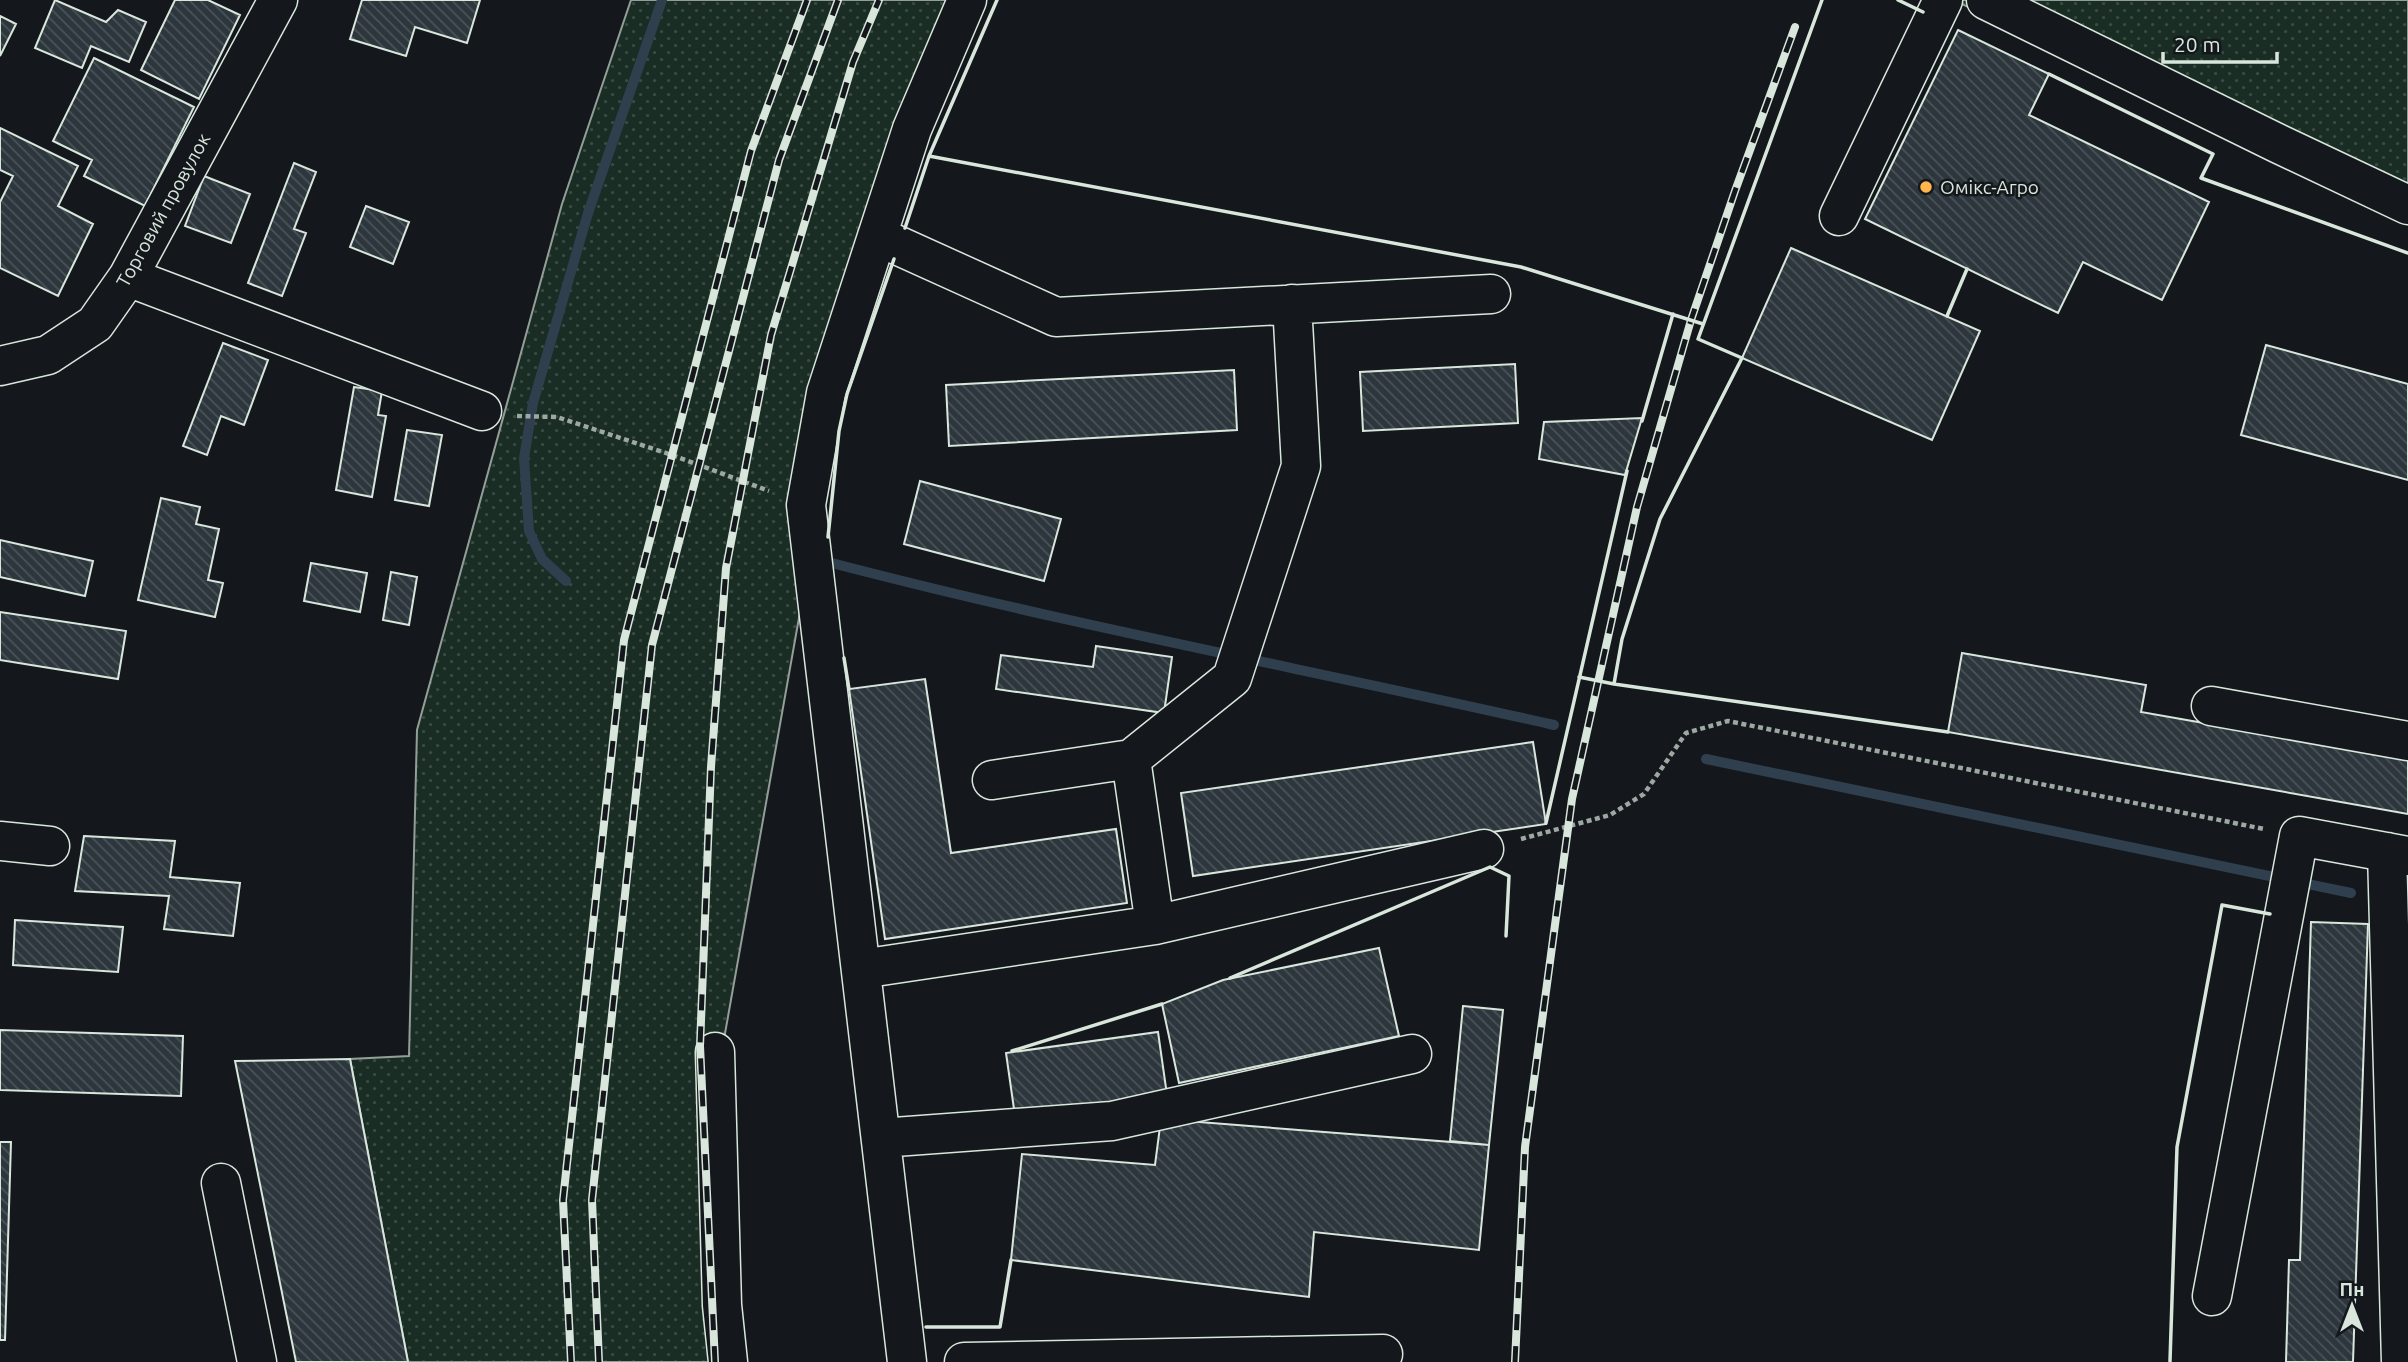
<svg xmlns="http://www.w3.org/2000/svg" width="2408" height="1362" viewBox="0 0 2408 1362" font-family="Ubuntu,sans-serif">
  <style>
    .grass { fill: url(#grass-dots); stroke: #939e99; stroke-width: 2 }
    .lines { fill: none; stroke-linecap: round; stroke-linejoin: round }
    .stream { stroke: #2f3f4d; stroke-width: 10 }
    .building { fill: url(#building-back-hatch); stroke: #d8e6dc; stroke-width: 2 }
    .minor-casing { stroke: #d8e6dc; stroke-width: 41 }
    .path { stroke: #9da8a2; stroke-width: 4.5; stroke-dasharray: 5 3.5; stroke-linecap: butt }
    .minor { stroke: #14181c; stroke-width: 38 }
    .rail-casing { stroke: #d8e6dc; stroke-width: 8 }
    .rail { stroke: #14181c; stroke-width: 5; stroke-dasharray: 16; stroke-linecap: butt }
    .wall { stroke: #d8e6dc; stroke-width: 3.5 }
    .poi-dot { fill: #ffb74d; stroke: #14181c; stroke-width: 2.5 }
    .labels { text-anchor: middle; stroke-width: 5; stroke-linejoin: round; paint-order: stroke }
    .poi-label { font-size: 19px; fill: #d8e6dc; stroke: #14181c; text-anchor: start }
    .street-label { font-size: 19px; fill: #d8e6dc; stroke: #14181c }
  </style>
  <defs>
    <pattern id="grass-dots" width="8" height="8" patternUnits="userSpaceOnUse" patternTransform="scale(1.75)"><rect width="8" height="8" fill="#1a2d24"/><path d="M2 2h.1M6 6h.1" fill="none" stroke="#3b4b43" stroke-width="1.8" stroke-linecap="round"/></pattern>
    <pattern id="building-back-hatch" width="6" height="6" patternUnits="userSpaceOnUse" patternTransform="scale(1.75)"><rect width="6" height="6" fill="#2c363c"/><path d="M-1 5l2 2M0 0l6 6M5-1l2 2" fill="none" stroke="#4a5358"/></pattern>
  </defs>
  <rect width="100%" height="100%" fill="#14181c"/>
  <!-- grass -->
  <path class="grass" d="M 631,0 L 982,0 L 924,137 L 839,393 L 721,1056 L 734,1362 L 408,1362 L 350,1059 L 409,1056 L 417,730 L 562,204 Z
    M 1954,0 L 2408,0 L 2408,220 L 2273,157 Z"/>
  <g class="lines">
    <!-- stream -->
    <path class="stream" d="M 828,562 C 1068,625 1312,670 1554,725
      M 566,581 L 542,559 L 529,531 L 524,458 L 533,403 L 588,213 L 662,0
      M 1706,759 L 2351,893"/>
  </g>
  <!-- building -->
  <path class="building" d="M 55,0 L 106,22 L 118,10 L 146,22 L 129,62 L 91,46 L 82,68 L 35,48 Z
    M 175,0 L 208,0 L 240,15 L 199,99 L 141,70 Z
    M 362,0 L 480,0 L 467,43 L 415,27 L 406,56 L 350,39 Z
    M 0,16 L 16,24 L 0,56 Z
    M 1958,30 L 2049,74 L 2029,115 L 2209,202 L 2162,300 L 2083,262 L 2058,313 L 1865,219 Z
    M 94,58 L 194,107 L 145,206 L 84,176 L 92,160 L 53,141 Z
    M 0,128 L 78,166 L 58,206 L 93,224 L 58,296 L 0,268 L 0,202 L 13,176 L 0,170 Z
    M 294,163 L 316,172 L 294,229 L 306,233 L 282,296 L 248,283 Z
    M 204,176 L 250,194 L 231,243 L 185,226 Z
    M 366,206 L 409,222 L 393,264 L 350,247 Z
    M 1791,248 L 1980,331 L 1932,440 L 1742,358 Z
    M 223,343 L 268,360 L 244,425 L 221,416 L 207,455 L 183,446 Z
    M 2266,345 L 2408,384 L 2408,480 L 2241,435 Z
    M 1515,364 L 1518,423 L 1363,431 L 1360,372 Z
    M 1234,370 L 1237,430 L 949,446 L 946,385 Z
    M 354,387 L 382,391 L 378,415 L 386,416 L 372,497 L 336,490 Z
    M 1642,418 L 1625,475 L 1539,459 L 1544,422 Z
    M 407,430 L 442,435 L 429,506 L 395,500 Z
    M 920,481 L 1061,519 L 1044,581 L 904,544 Z
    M 161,498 L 200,507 L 196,524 L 219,529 L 208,580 L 223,583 L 215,617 L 138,600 Z
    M 0,540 L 93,561 L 85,596 L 0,577 Z
    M 311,563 L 367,573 L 360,612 L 304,601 Z
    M 391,572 L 417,577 L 409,625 L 383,620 Z
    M 0,612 L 126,631 L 118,679 L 0,660 Z
    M 1096,646 L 1172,657 L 1164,713 L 996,689 L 1001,655 L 1093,667 Z
    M 1962,653 L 2146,685 L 2141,712 L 2408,759 L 2408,814 L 1948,732 Z
    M 925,679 L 951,853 L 1116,829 L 1127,903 L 885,939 L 849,689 Z
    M 1533,742 L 1546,824 L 1193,876 L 1181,793 Z
    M 84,836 L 175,841 L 170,877 L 240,883 L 233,936 L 164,929 L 169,896 L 75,891 Z
    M 15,920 L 123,927 L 118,972 L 13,965 Z
    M 2311,922 L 2368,924 L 2353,1362 L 2286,1362 L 2289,1260 L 2300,1260 Z
    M 1379,948 L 1399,1036 L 1179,1083 L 1162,1004 L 1223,980 Z
    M 1463,1006 L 1503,1010 L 1489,1145 L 1450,1141 Z
    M 0,1030 L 183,1036 L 181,1096 L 0,1090 Z
    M 1158,1032 L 1167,1095 L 1015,1116 L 1006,1053 Z
    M 350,1059 L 408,1362 L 296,1362 L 235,1061 Z
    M 1161,1119 L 1489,1145 L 1479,1250 L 1314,1232 L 1309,1297 L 1011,1260 L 1022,1154 L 1155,1165 Z
    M 0,1142 L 11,1142 L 5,1340 L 0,1340 Z"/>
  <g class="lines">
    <defs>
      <path id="minor" d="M 1986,0 L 2279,144 L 2408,205
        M 1839,216 L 1943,0
        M 877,236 L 1056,317 L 1491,294
        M 128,277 L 482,411
        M 0,366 L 48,355 L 95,324 L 128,277 L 278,0
        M 2211,706 L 2408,741
        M 1131,759 L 1155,925
        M 992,780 L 1131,759 L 1232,678 L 1301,466 L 1292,304
        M 0,841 L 50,846
        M 2387,852 L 2401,1362
        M 861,969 L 1155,925 L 1484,849
        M 715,1052 L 722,1305 L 728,1362
        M 881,1138 L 1112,1121 L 1412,1054
        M 221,1183 L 257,1362
        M 2212,1296 L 2299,836 L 2408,856
        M 907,1362 L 806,505 L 826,393 L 912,129 L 967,0
        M 964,1362 L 1383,1354"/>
    </defs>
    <!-- minor casing -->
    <use href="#minor" class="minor-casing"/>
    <!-- path -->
    <path class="path" d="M 517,416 L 557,417 L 672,455 L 769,491
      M 1521,839 L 1610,815 L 1644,794 L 1686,733 L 1728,721 L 2264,829"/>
    <!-- minor -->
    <use href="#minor" class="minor"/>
    <defs>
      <path id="rail" d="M 571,1362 L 563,1200 L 624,640 L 751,151 L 807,0
        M 599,1362 L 592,1200 L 652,645 L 779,160 L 838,0
        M 715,1362 L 700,1046 L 711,767 L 726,568 L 771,335 L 853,62 L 879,0
        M 1515,1362 L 1525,1147 L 1572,799 L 1637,507 L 1691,320 L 1735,191 L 1795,27"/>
    </defs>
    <!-- rail casing -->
    <use href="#rail" class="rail-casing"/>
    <!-- rail -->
    <use href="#rail" class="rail"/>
    <!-- wall -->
    <path class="wall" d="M 1822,0 L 1698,339 L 1742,358 L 1660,519 L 1622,639 L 1614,684 L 1948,732
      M 1898,0 L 1923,12
      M 2049,74 L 2213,154 L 2201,178 L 2408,253
      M 929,156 L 1521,267 L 1703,324
      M 905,228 L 929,156 L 997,0
      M 1947,316 L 1967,269
      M 1642,421 L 1673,314
      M 828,537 L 839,431 L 847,394 L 894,259
      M 844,658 L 849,689
      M 1579,677 L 1614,684
      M 1546,823 L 1627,471
      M 1230,978 L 1490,867 L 1509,876 L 1506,936
      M 1012,1051 L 1162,1004
      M 926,1327 L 1000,1327 L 1011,1260
      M 2170,1361 L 2177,1147 L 2222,905 L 2270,914"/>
  </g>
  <!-- markers -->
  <circle class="poi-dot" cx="1926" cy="187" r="7"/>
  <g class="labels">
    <!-- poi labels -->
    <g class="poi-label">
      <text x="1940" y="194">Омiкс-Агро</text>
    </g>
    <!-- street labels -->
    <g class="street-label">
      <text transform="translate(163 210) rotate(-61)" y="7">Торговий провулок</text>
    </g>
  </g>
  <!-- north arrow -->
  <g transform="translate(2352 1306)" stroke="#14181c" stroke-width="5" paint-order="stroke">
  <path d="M0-5L12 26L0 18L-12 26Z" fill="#d8e6dc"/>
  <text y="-10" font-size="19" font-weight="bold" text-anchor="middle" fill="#d8e6dc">Пн</text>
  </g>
  <!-- scale -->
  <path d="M2163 52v10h114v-10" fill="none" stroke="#d8e6dc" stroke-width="3.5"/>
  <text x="2174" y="52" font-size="21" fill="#d8e6dc" stroke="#14181c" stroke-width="5" paint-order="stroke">20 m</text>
</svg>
